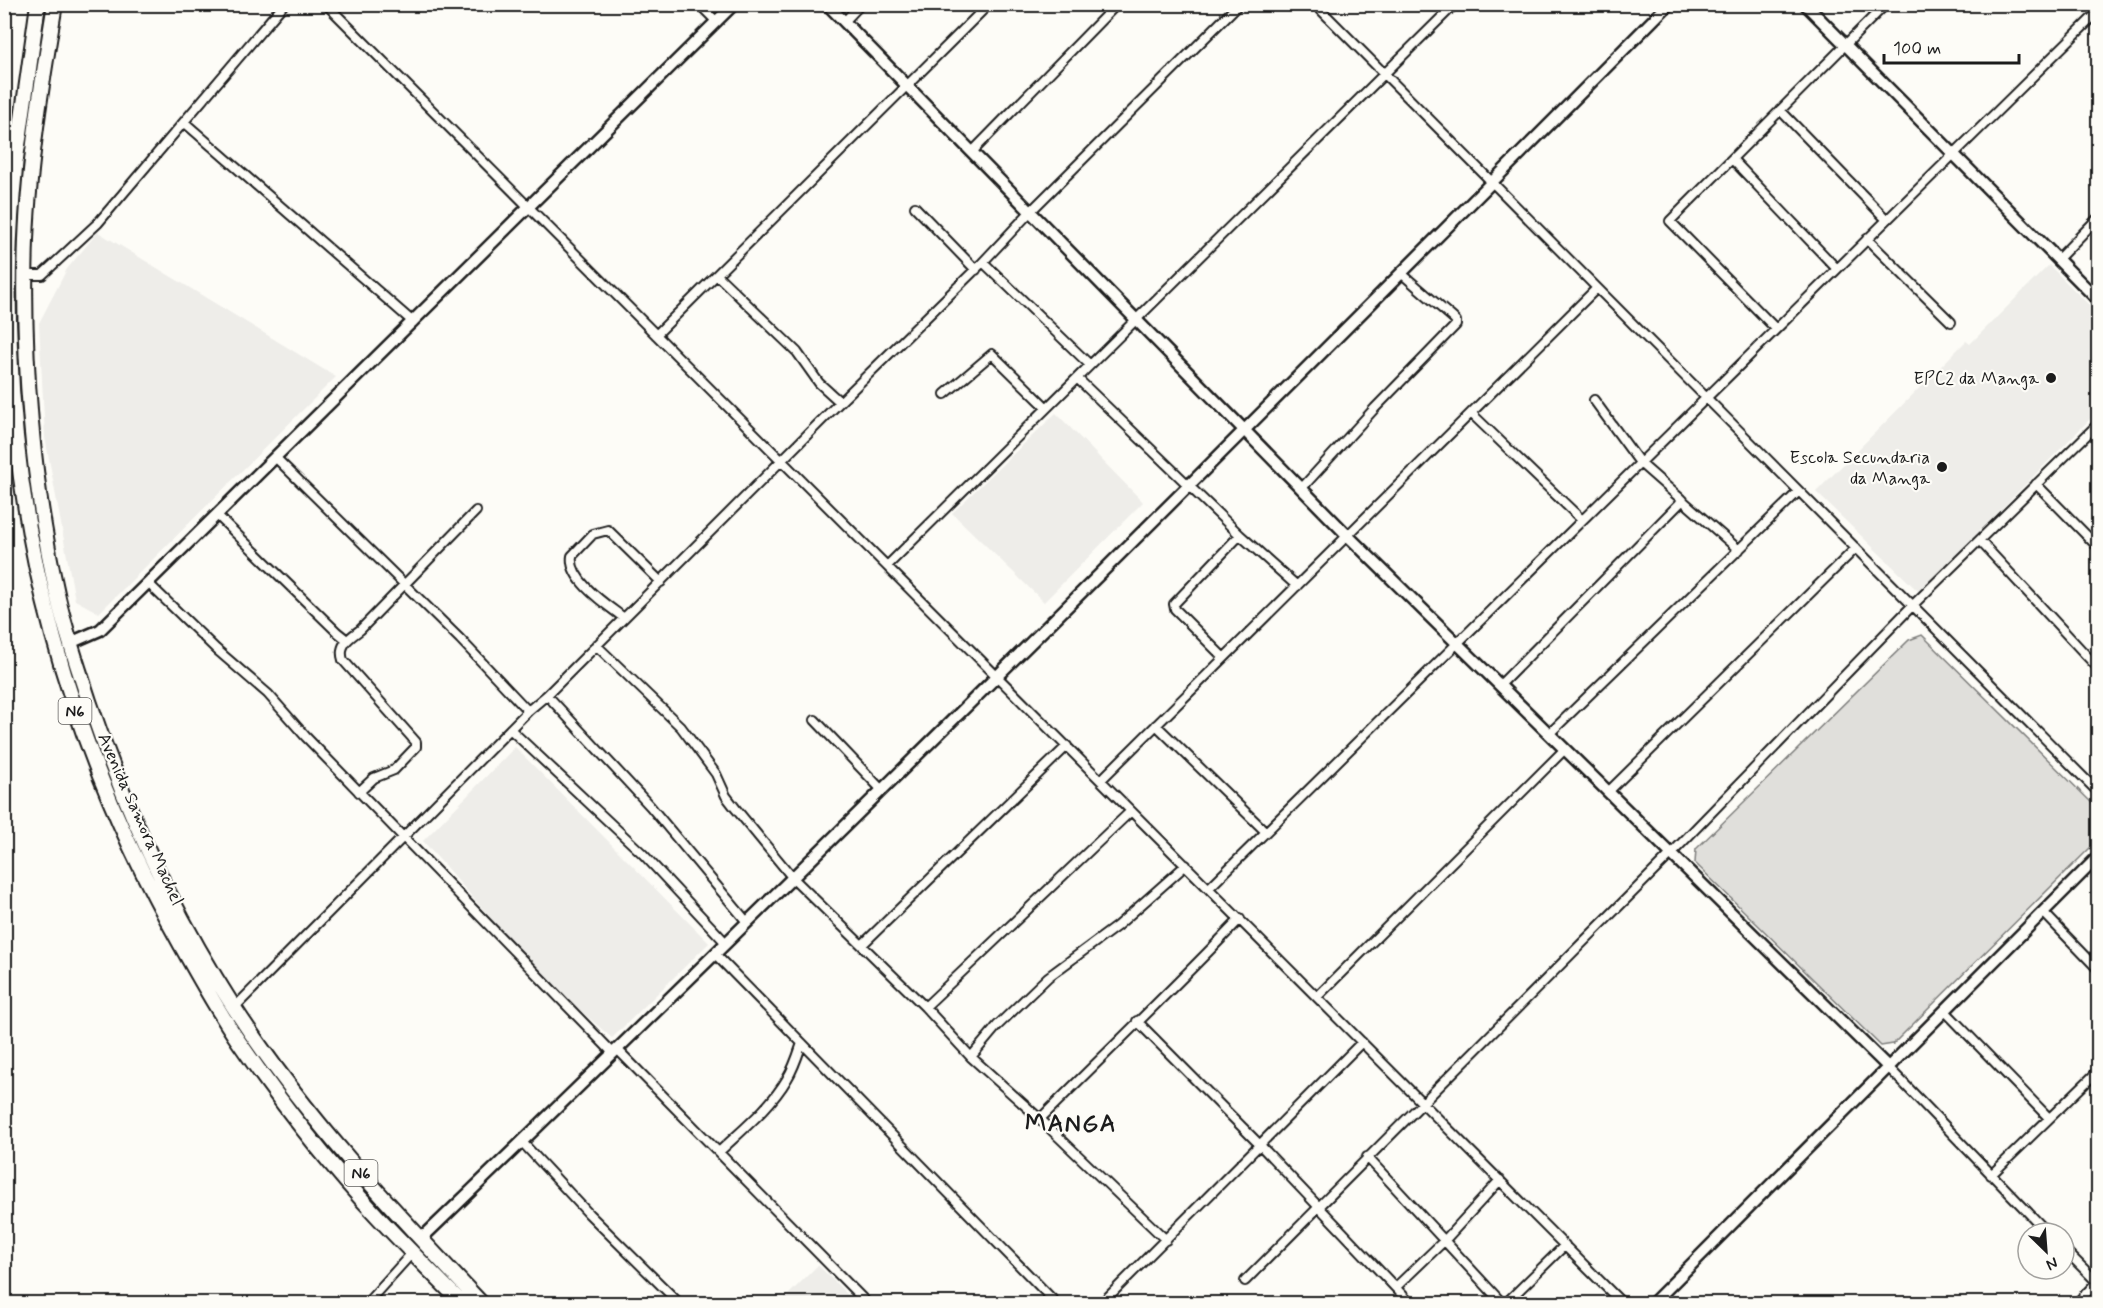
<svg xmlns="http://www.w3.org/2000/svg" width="2103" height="1308" viewBox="0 0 2103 1308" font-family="Mynerve,sans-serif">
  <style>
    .built { fill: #eeede9 }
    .green { fill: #e0dfdb; stroke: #7e7e7c; stroke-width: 1.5 }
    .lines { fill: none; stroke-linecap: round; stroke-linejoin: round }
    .street-casing { stroke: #1c1c1c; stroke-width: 12 }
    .secondary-casing { stroke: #1c1c1c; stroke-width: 15 }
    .highway-casing { stroke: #1c1c1c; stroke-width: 18 }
    .street { stroke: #fdfcf7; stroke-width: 8 }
    .secondary { stroke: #fdfcf7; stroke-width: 10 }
    .highway { stroke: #fdfcf7; stroke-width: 14 }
    .poi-dot { fill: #1c1c1c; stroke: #fdfcf7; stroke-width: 2 }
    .labels { text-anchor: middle; stroke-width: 4.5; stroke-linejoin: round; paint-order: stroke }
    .shield { fill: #fdfcf7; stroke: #605f5e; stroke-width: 1.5 }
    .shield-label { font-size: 16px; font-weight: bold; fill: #1c1c1c }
    .poi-label { font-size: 18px; fill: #1c1c1c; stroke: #fdfcf7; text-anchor: end }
    .street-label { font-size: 18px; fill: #1c1c1c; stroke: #fdfcf7 }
    .district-label { font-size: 24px; font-weight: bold; letter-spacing: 1.5px; fill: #1c1c1c; stroke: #fdfcf7 }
  </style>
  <rect width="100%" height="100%" fill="#fdfcf7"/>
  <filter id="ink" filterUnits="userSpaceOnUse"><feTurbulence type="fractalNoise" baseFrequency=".0167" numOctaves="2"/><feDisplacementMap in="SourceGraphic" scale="12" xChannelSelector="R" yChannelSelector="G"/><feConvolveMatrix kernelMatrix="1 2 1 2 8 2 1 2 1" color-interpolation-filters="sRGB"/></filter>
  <g filter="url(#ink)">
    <!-- built -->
    <path class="built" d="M 98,232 L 336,377 L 99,613 L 75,600 L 45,437 L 39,323 L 67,269 Z
      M 2049,265 L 2098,314 L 2098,411 L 1919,592 L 1816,492 L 1966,341 L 1970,344 Z
      M 1056,413 L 1143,502 L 1044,602 L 952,513 Z
      M 515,747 L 709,943 L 612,1038 L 567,999 L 525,957 L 423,841 Z
      M 818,1265 L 856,1303 L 780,1303 Z"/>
    <!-- green -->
    <path class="green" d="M 1922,635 L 2098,809 L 2098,840 L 1893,1044 L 1881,1046 L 1695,863 L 1696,849 L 1909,640 Z"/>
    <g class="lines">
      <defs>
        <path id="street" d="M 326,4 L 1623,1304
          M 699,4 L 717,22
          M 1315,4 L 2098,792
          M 844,22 L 861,4
          M 1780,110 L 1887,220
          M 184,122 L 413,322
          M 972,152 L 1117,4
          M 1732,159 L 1837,269
          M 915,207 L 976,270
          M 1867,239 L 1951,322
          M 2058,259 L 2098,218
          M 983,262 L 1090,365
          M 26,275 L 42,275 L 98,223 L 284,4
          M 717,275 L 797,352 L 819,383 L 840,402
          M 1776,329 L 1670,221 L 1886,4
          M 656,335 L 989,4
          M 1077,378 L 1240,535 L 1297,586
          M 945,394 L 992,354 L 1046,407
          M 1594,400 L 1640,463 L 1739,550
          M 1471,413 L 1582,520
          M 275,457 L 460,639 L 528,711
          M 2036,484 L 2098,547
          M 1301,489 L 1375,408 L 1456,325 L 1456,321 L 1453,318 L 1401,273
          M 217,515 L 337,632 L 347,640
          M 1980,541 L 2098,668
          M 887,566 L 1455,4
          M 148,583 L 216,649 L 268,694 L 306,737 L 612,1052
          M 624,618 C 607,605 568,580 572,556 L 593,534 L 608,530 L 661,582
          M 596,645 L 681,727 L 716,774 L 726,796 L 736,809 L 792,877 L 925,1007 L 971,1057 L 1040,1119 L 1166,1240
          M 1224,658 L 1175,609 L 1174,604 L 1240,535
          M 1500,685 L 1683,500
          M 547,695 L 650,806 L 747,922
          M 815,720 L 881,789
          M 1156,725 L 1266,832
          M 510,729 L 643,854 L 726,943
          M 1549,734 L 1799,491
          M 1101,780 L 1597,288
          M 359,792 L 374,778 L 394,770 L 416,747 L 416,742 L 343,660 C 338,645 349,638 360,630 L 476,511
          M 1608,792 L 1856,548
          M 1209,888 L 2098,12
          M 2043,912 L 2098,969
          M 862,945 L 1067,746
          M 715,954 L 1057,1304
          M 1317,997 L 1565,749
          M 925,1007 L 1131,811
          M 234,1008 L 528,711 L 547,695 L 840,402 L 983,262 L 1030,212 L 1239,4
          M 1945,1011 L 2049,1118
          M 1137,1021 L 1260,1145 L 1411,1304
          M 617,1049 L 868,1304
          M 971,1057 L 997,1026 L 1048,977 L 1117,926 L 1186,865
          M 1888,1067 L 2048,1233
          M 1040,1119 C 1107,1052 1175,987 1240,919
          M 522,1142 L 589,1214 L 680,1304
          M 719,1152 C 743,1129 770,1108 787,1079 C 794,1068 798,1055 802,1043
          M 1367,1157 L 1503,1304
          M 1991,1175 L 2098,1071
          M 2064,1249 L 2098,1283
          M 1245,1281 L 1671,854 L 1913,605 L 2098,424
          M 1396,1287 L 1445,1240 L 1500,1180
          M 366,1304 L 412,1253
          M 1101,1304 L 1362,1042
          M 1505,1304 L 1565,1245
          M 2076,1304 L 2098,1281"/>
        <path id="secondary" d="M 827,4 L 1347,535 L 1888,1067
          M 1805,4 L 2098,300
          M 70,643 L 100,630 L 734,4
          M 421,1239 C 842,834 1256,420 1669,4
          M 1652,1304 L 2098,857"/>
        <path id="highway" d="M 38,4 C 32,45 27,85 21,126 C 19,140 16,154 15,168 C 9,228 7,288 10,348 C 17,560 76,758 180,943 C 199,977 217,1010 239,1042 C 281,1103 327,1162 377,1216 C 405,1246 434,1275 463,1304
          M 55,4 C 42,82 29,161 26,240 C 22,357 32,483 58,598 C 66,633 78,667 89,701 C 125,808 172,911 233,1006 C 303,1115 393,1210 482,1304"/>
      </defs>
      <!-- street casing -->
      <use href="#street" class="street-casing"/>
      <!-- secondary casing -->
      <use href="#secondary" class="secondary-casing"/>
      <!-- highway casing -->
      <use href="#highway" class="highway-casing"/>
      <!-- street -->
      <use href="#street" class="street"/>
      <!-- secondary -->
      <use href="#secondary" class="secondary"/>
      <!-- highway -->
      <use href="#highway" class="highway"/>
    </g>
  </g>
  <!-- markers -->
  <g class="poi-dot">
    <circle cx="2051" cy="378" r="6"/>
    <circle cx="1942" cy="467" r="6"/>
  </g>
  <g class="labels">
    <!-- shield labels -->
    <g class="shield">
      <rect x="58.5" y="698" width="33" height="26" rx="4.5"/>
      <rect x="344.5" y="1160" width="33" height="26" rx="4.5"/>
    </g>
    <g class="shield-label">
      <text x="75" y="717">N6</text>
      <text x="361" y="1179">N6</text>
    </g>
    <!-- poi labels -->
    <g class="poi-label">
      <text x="2039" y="384">EPC2 da Manga</text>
      <text x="1930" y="463">Escola Secundaria<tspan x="1930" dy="21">da Manga</tspan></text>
    </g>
    <!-- street labels -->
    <g class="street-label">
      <text transform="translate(141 819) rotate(66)" y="6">Avenida Samora Machel</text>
    </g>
    <!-- district labels -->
    <g class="district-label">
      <text x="1071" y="1131">MANGA</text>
    </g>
  </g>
  <!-- margin -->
  <rect width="2103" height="1308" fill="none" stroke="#fdfcf7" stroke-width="24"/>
  <rect x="12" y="12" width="2079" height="1284" fill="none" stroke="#1c1c1c" stroke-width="2" filter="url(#ink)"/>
  <!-- north arrow -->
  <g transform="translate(2046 1251) rotate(155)"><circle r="28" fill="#fdfcf7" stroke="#a3a29f" stroke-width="1.5"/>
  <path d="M0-4.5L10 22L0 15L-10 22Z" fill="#1c1c1c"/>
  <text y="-9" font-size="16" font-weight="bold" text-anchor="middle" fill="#1c1c1c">N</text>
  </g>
  <!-- scale -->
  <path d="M1884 54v9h135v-9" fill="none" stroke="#1c1c1c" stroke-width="3"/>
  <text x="1893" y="54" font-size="18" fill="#1c1c1c" stroke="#fdfcf7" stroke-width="4.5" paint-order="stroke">100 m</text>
</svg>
